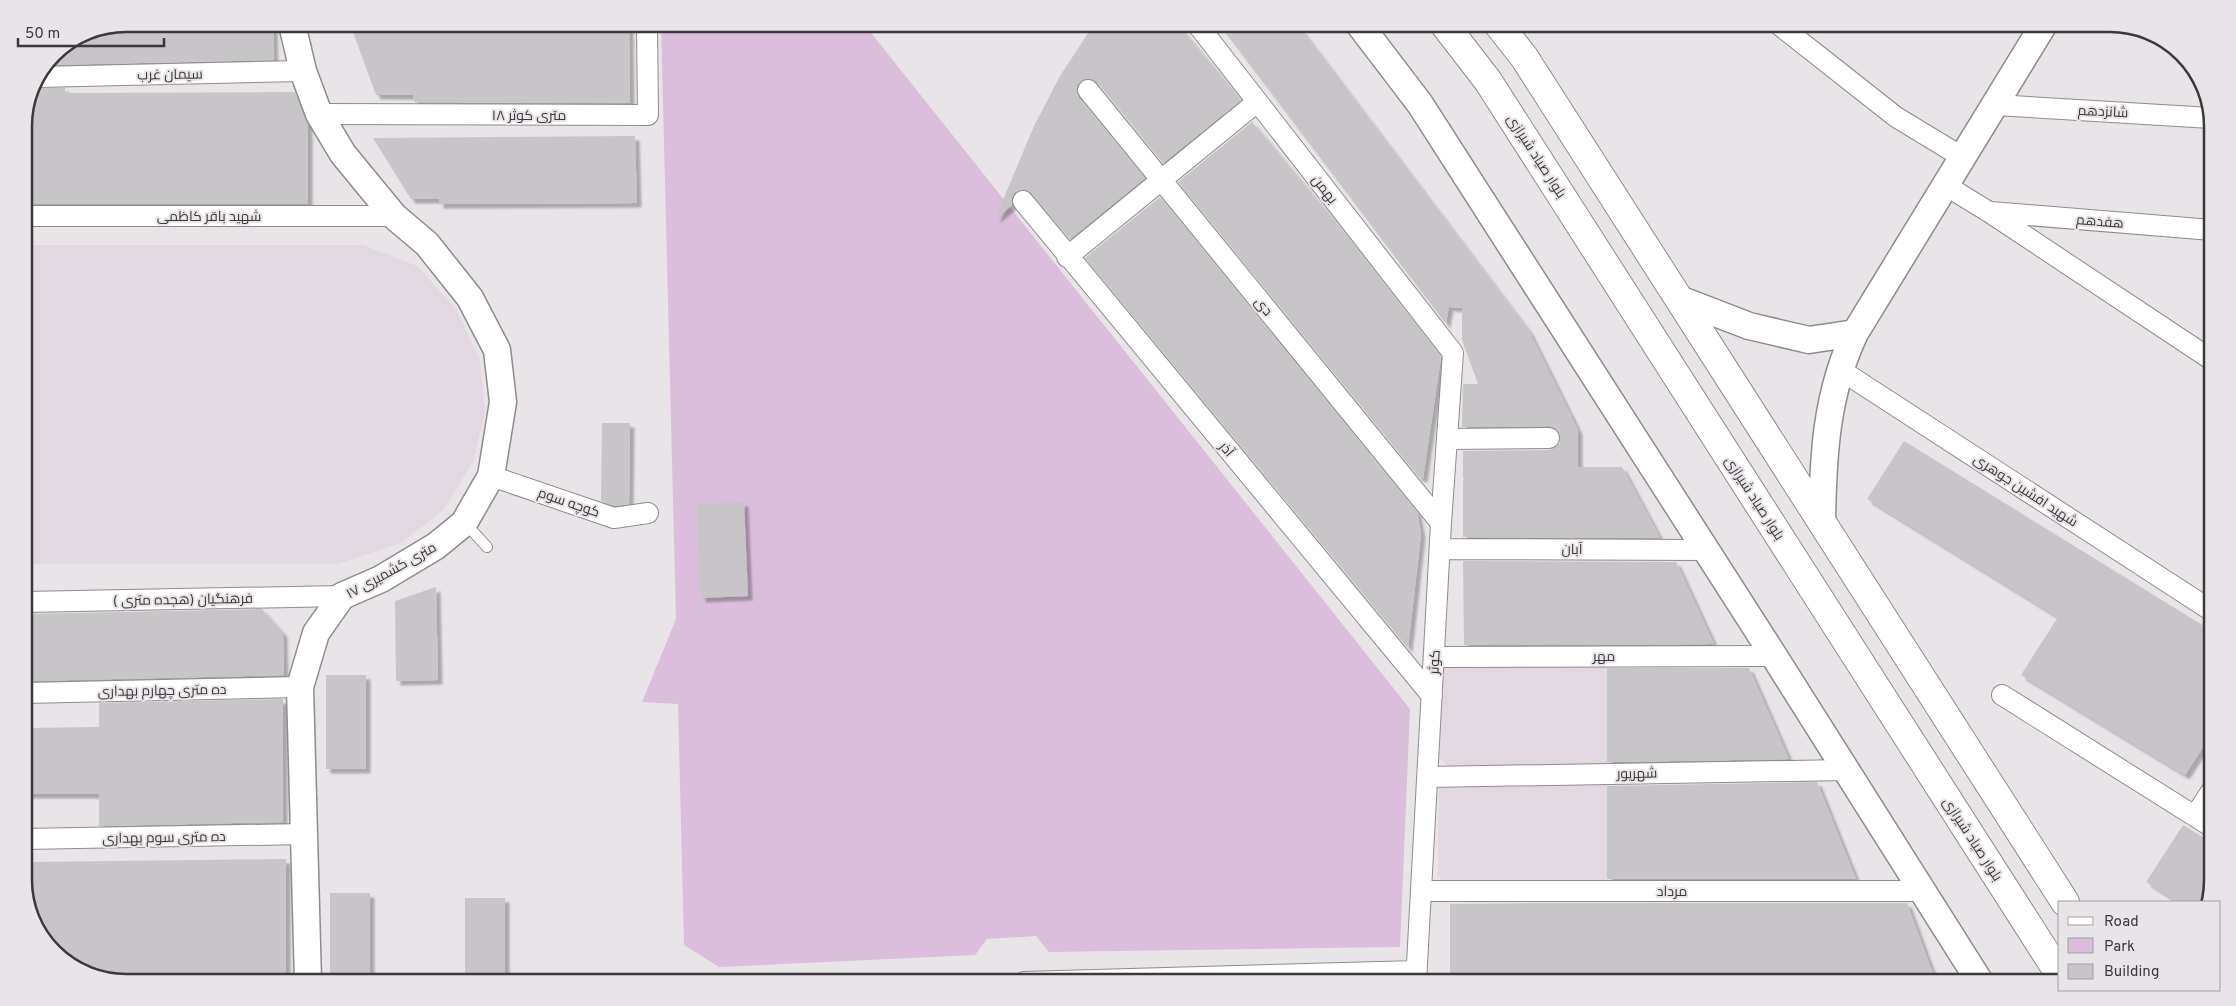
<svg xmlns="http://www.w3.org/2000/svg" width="2236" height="1006" viewBox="0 0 2236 1006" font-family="Overpass,Cairo,sans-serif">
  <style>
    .built { fill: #e2d8e2 }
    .green { fill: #dbbedb }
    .building { fill: #c8c5c8; filter: url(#shadow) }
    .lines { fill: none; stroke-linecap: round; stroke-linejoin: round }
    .service-casing { stroke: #8e8b8e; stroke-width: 12 }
    .minor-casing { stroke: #8e8b8e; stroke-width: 22 }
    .tertiary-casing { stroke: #8e8b8e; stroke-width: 29 }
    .secondary-casing { stroke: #8e8b8e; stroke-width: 30 }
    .service { stroke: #fff; stroke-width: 10 }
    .minor { stroke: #fff; stroke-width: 20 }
    .tertiary { stroke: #fff; stroke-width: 26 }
    .secondary { stroke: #fff; stroke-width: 28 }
    .labels { text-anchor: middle; stroke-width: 4; stroke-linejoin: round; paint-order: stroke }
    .street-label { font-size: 14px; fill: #3a383a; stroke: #e8e4e8 }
    .rim { fill: none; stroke: #3a383a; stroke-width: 2.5 }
  </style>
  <defs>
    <filter id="shadow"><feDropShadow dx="4.5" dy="4.5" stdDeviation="1" flood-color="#0004"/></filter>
  </defs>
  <rect width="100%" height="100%" fill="#e8e4e8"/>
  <!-- built -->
  <path class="built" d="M 24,245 L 363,245 L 417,266 L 456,309 L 480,360 L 485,412 L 473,462 L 443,510 L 401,543 L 338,564 L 24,564 Z
    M 1607,666 L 1607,767 L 1449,767 L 1440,758 L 1442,667 Z
    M 1607,785 L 1607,886 L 1447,886 L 1438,875 L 1439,788 Z"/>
  <!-- green -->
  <path class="green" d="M 661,24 L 864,24 L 1410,709 L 1400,947 L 1049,952 L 1036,936 L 987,939 L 975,955 L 719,967 L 684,945 L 678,704 L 642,702 L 676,619 Z"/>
  <!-- building -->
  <path class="building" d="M 127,24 L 273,24 L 274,60 L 46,65 L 54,54 L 88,31 Z
    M 350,24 L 629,24 L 630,103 L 414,102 L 413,95 L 376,95 Z
    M 1094,24 L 1177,24 L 1241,100 L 1163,163 L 1097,82 L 1092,79 L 1081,81 L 1077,86 L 1079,98 L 1145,178 L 1070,239 L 1027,190 L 1015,192 L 1012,197 L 1012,205 L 995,219 L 1034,126 L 1060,76 Z
    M 1219,24 L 1297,24 L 1529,331 L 1578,430 L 1578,467 L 1622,467 L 1660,538 L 1463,537 L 1463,481 L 1465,479 L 1463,479 L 1463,451 L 1550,450 L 1560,443 L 1559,432 L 1549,426 L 1462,427 L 1463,384 L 1478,384 L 1462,340 L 1462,308 L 1450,307 L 1449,305 L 1446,324 Z
    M 33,88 L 65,88 L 65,93 L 295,92 L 308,124 L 308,204 L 24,204 L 24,120 Z
    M 1252,122 L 1345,234 L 1441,357 L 1423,478 L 1419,477 L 1178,182 Z
    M 635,136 L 637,203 L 439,204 L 439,199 L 411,199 L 373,138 Z
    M 1160,197 L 1417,512 L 1421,534 L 1408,648 L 1085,258 Z
    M 602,423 L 630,423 L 629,504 L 615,506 L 601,501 Z
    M 1904,441 L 2212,631 L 2212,733 L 2185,775 L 2021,675 L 2058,617 L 1867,499 Z
    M 744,502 L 748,596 L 701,598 L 697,504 Z
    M 1463,561 L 1676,562 L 1714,644 L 1464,645 Z
    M 436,587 L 438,680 L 396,681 L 395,601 Z
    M 262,609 L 283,633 L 284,675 L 26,681 L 25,614 Z
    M 1607,668 L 1749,668 L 1789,759 L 1607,762 Z
    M 326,675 L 366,675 L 366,769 L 326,769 Z
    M 283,699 L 283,822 L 99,826 L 99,794 L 25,794 L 26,728 L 99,727 L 99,703 Z
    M 1817,782 L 1856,879 L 1607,879 L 1607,786 Z
    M 2183,825 L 2212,843 L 2212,879 L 2208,902 L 2178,902 L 2146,882 Z
    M 286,859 L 286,982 L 127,982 L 87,974 L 45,942 L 28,897 L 28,862 Z
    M 330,893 L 370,893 L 370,982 L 330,982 Z
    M 465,898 L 505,898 L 505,982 L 465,982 Z
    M 1542,903 L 1907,903 L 1936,982 L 1450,982 L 1450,904 Z"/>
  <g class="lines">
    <defs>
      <path id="service" d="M 465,523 L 487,547"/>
      <path id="minor" d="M 1197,24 L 1453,353 L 1441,523 L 1416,982
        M 1778,24 L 1896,117 L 1962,157
        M 37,77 L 303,71
        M 1088,90 L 1441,523
        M 1995,105 L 2211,118
        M 319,114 L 648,115 L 647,24
        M 1945,185 L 1989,212 L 2212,360
        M 1023,201 L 1432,696
        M 1991,212 L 2212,230
        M 24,216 L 394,216
        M 1067,257 L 1257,102
        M 1839,369 L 2212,611
        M 1447,439 L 1549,438
        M 491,476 L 614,518 L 648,513
        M 1440,549 L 1705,550
        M 24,602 L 342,596
        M 1434,657 L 1774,656
        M 24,693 L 300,687
        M 2002,695 L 2212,827
        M 1428,777 L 1846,770
        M 2195,816 L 2212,790
        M 24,839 L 304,834
        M 1422,891 L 1922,891
        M 1024,982 L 1416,971"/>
      <path id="tertiary" d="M 292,24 L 303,71 L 319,114 L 343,154 L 394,216 L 427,244 L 470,298 L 497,350 L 503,402 L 491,476 L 464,523 L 436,546 L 381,579 L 342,596 L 316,633 L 300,687 L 308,982
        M 1359,24 L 1420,104 L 1774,656 L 1980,982
        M 1679,299 L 1749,326 L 1809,340 L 1855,333 C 1826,394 1823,456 1822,523
        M 1855,333 L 2044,24"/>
      <path id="secondary" d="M 1444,24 L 1488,81 L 2060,975
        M 1498,24 L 1524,57 L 2065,902"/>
    </defs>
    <!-- service casing -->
    <use href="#service" class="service-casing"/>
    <!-- minor casing -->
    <use href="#minor" class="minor-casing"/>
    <!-- tertiary casing -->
    <use href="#tertiary" class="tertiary-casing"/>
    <!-- secondary casing -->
    <use href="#secondary" class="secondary-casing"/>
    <!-- service -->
    <use href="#service" class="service"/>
    <!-- minor -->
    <use href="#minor" class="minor"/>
    <!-- tertiary -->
    <use href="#tertiary" class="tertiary"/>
    <!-- secondary -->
    <use href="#secondary" class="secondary"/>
  </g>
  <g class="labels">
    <!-- street labels -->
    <g class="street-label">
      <text transform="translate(170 74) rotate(-1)" y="5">سیمان غرب</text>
      <text transform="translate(2103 111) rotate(3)" y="5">شانزدهم</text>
      <text x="529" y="120">۱۸ متری کوثر</text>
      <text transform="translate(1537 156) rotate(57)" y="5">بلوار صیاد شیرازی</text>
      <text transform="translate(1325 189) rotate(52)" y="5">بهمن</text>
      <text x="209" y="221">شهید باقر کاظمی</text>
      <text transform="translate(2100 221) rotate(5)" y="5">هفدهم</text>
      <text transform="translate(1264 306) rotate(51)" y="5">دی</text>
      <text transform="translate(1227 449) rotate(50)" y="5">آذر</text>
      <text transform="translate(2026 490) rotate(33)" y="5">شهید افشین جوهری</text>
      <text transform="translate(1755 498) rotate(57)" y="5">بلوار صیاد شیرازی</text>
      <text transform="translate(569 502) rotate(19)" y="5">کوچه سوم</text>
      <text x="1572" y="554">آبان</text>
      <text transform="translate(391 570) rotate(-29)" y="5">۱۷ متری کشمیری</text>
      <text transform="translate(183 599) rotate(-1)" y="5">فرهنگیان (هجده متری )</text>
      <text x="1604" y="661">مهر</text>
      <text transform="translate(1434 662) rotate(-87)" y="5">کوثر</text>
      <text transform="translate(162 690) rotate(-1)" y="5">ده متری چهارم بهداری</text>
      <text transform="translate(1637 773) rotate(-1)" y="5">شهریور</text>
      <text transform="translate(164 837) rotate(-1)" y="5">ده متری سوم بهداری</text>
      <text transform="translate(1973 839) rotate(57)" y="5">بلوار صیاد شیرازی</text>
      <text x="1672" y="896">مرداد</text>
    </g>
  </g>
  <!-- crop -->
  <path d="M0 0H2236V1006H0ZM126 32H2110A94 94 0 0 1 2204 126V880A94 94 0 0 1 2110 974H126A94 94 0 0 1 32 880V126A94 94 0 0 1 126 32Z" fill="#e8e4e8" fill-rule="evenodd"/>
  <path class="rim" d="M126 32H2110A94 94 0 0 1 2204 126V880A94 94 0 0 1 2110 974H126A94 94 0 0 1 32 880V126A94 94 0 0 1 126 32Z"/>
  <!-- legend -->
  <rect x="2058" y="901" width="162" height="90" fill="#e8e4e8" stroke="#a29fa2"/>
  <rect x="2068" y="917" width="25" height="8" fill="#ffffff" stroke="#a29fa2"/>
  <text x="2104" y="926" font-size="15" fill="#3a383a">Road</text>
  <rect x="2068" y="938" width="25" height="15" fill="#dbbedb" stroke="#a29fa2"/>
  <text x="2104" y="951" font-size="15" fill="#3a383a">Park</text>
  <rect x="2068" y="964" width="25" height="15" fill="#c8c5c8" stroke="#a29fa2"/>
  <text x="2104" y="976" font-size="15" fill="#3a383a">Building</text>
  <!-- scale -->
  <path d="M18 38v8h146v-8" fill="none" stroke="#3a383a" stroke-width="2.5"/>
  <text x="25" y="38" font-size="15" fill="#3a383a" stroke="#e8e4e8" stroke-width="4" paint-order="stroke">50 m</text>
</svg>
